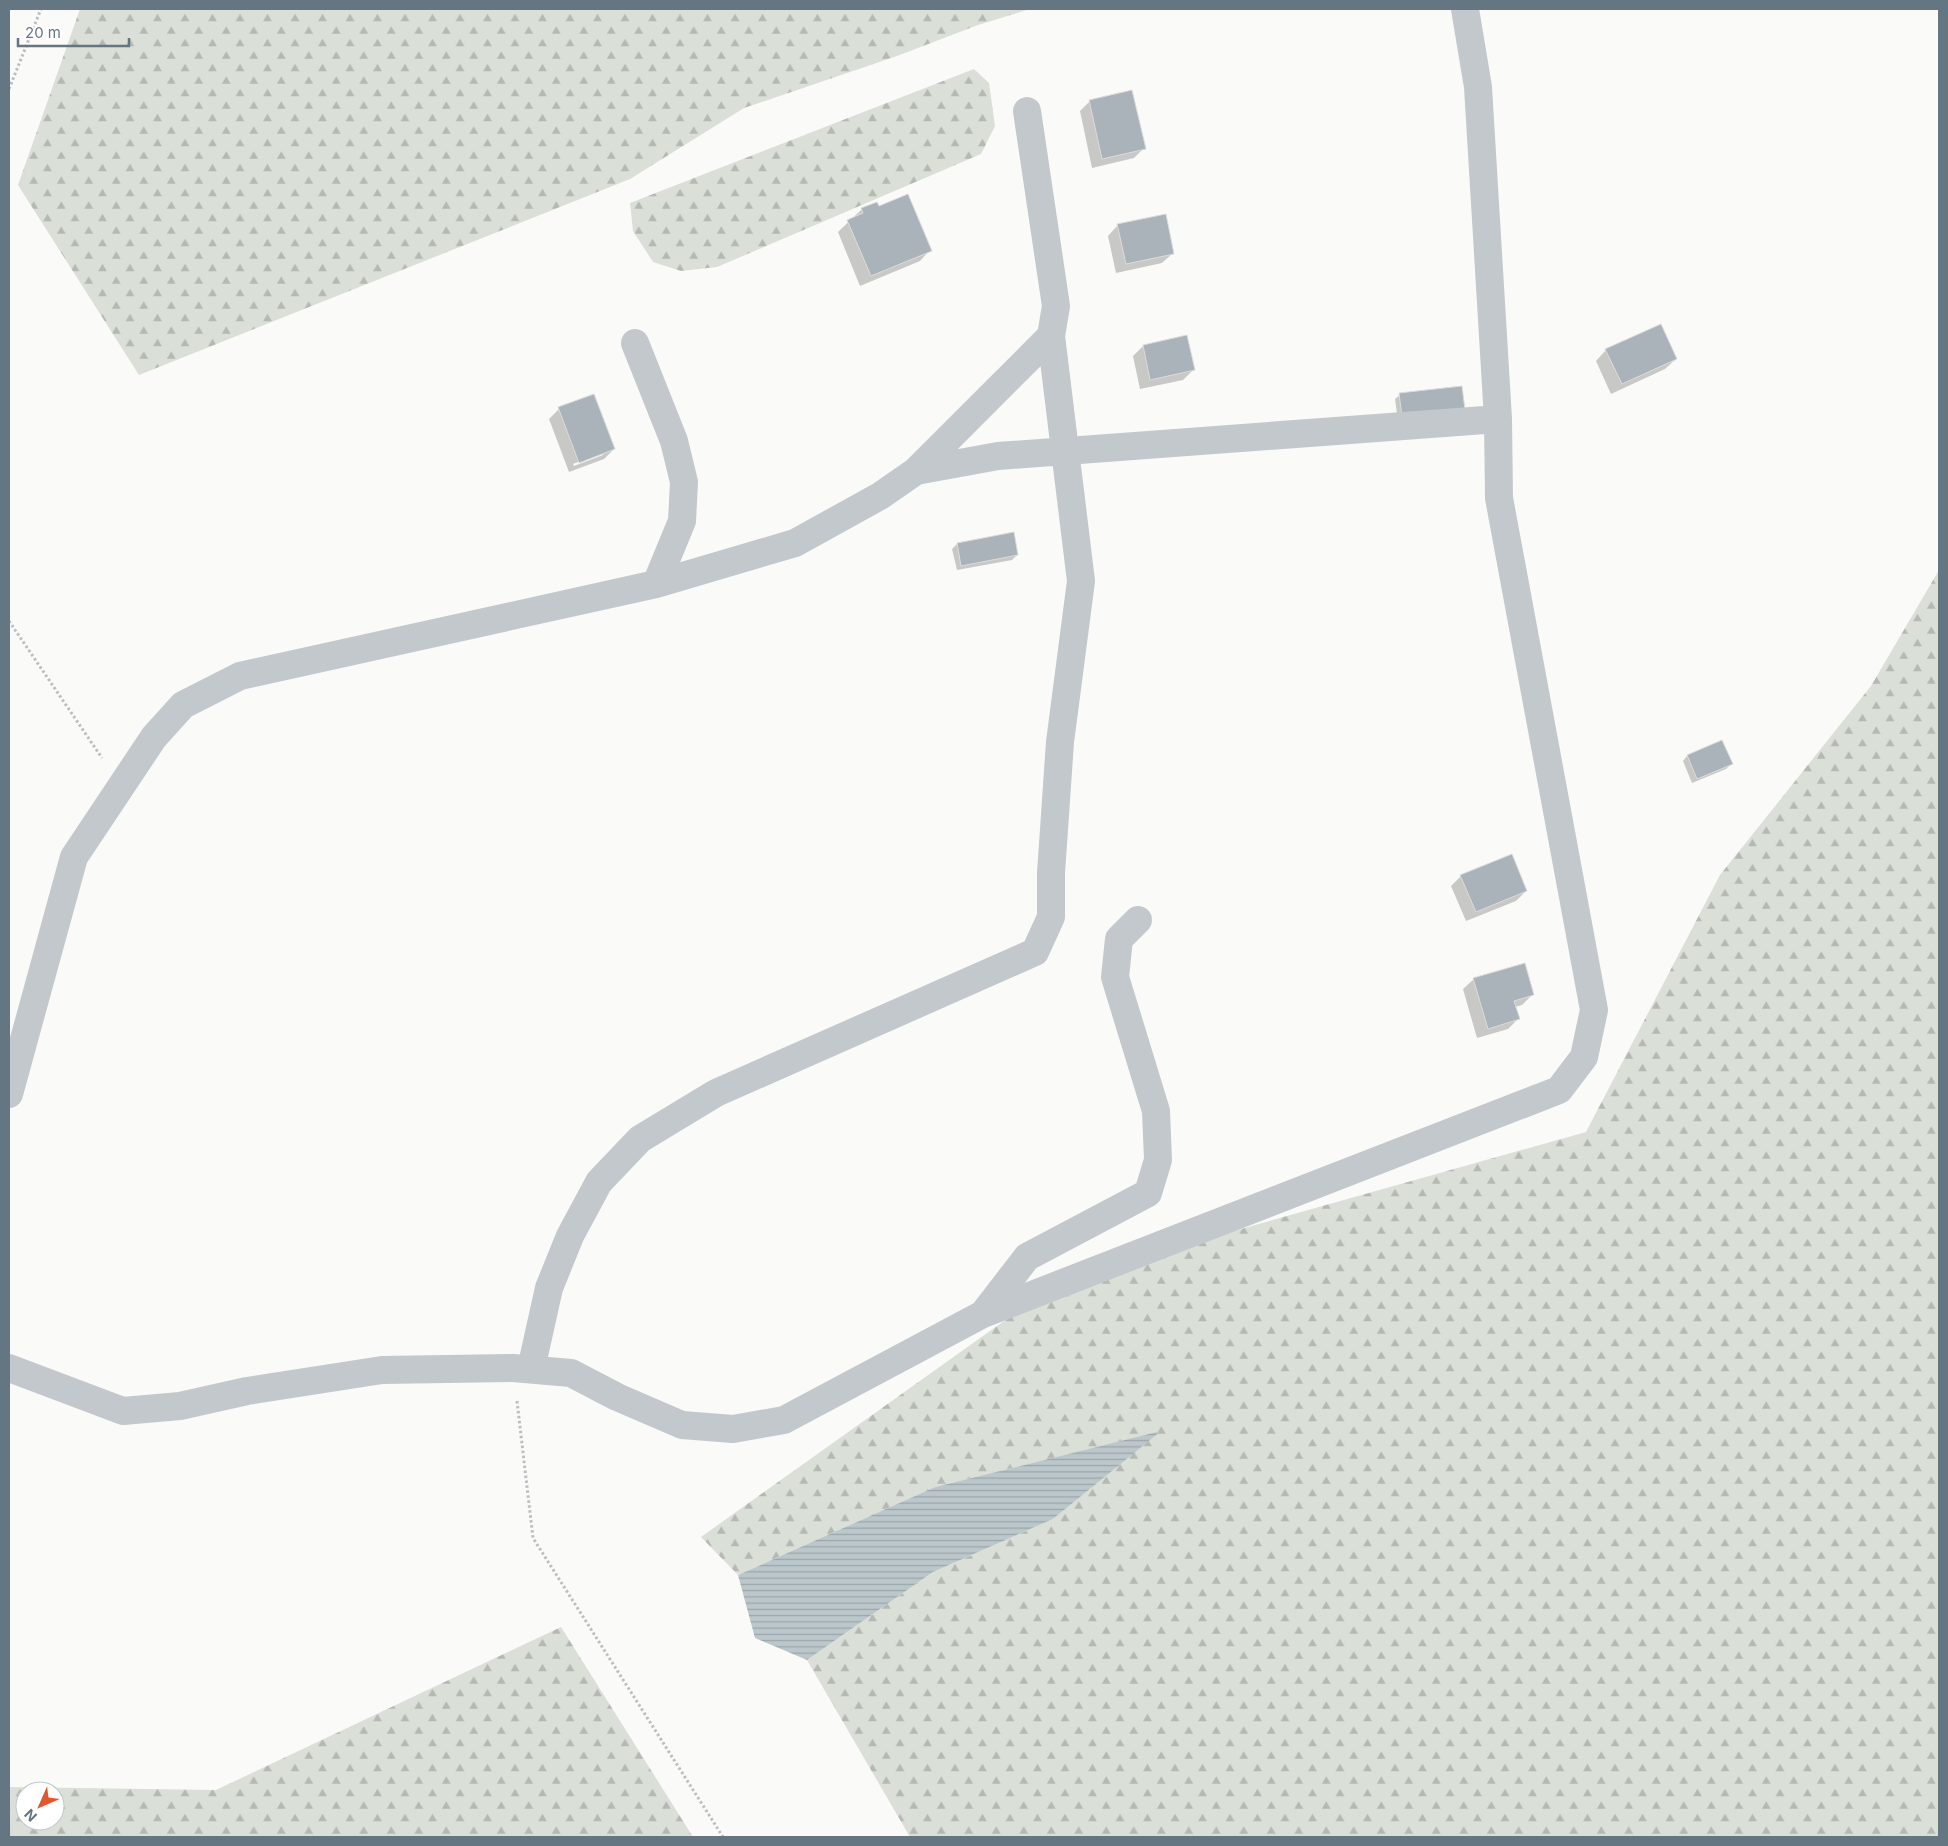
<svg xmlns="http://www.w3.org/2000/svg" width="1948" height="1846" viewBox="0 0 1948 1846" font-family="Inter,sans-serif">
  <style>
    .forest { fill: url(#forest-firs); fill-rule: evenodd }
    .water { fill: url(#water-rules) }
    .shadow { fill: #0003; fill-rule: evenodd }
    .building { fill: #aab3b9; stroke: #dcdcda }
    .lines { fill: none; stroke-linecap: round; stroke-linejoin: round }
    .path { stroke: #bbbfc2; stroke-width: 3; stroke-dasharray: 2.5 2.5; stroke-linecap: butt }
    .minor { stroke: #c3c8cc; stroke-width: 28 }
  </style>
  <defs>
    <pattern id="forest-firs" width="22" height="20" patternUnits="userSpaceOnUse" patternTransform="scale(1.25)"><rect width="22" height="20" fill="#dadfd7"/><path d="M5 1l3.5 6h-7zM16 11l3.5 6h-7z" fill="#b4b9b4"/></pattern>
    <pattern id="water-rules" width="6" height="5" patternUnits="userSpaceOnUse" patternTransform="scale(1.25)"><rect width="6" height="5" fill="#bbc7cb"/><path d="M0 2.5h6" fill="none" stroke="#9ca6aa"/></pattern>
  </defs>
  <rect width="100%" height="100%" fill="#fafaf8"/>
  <!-- forest -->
  <path class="forest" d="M 80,9 L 1030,9 L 978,25 L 897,56 L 744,108 L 630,179 L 139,375 L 18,185 Z
    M 974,69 L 989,83 L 995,126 L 981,154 L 717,267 L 681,271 L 653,262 L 633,231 L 630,203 Z
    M 1939,570 L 1939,1837 L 910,1837 L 807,1660 L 933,1572 L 1053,1519 L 1159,1432 L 935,1487 L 738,1575 L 701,1537 L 1063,1279 L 1586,1132 L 1720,875 L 1871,686 Z
    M 561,1627 L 693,1837 L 9,1837 L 9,1787 L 216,1790 ZM 25,1791 L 55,1791 L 55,1821 L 25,1821 Z"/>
  <!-- water -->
  <path class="water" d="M 1161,1431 L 1053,1519 L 933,1572 L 807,1660 L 755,1638 L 738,1575 L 935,1487 Z"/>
  <!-- shadow -->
  <path class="shadow" d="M 1090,101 L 1144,148 L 1134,158 L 1092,168 L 1080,111 Z
    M 876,203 L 930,250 L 920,261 L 860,286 L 838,232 L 861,210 Z
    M 1118,225 L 1173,253 L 1162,263 L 1116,273 L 1108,236 Z
    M 1143,346 L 1193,370 L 1183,380 L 1140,389 L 1133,356 Z
    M 1606,350 L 1676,359 L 1665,369 L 1611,394 L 1596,361 Z
    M 1461,387 L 1398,421 L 1395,399 L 1400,395 Z
    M 559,409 L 614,449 L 604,459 L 569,472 L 549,419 ZM 603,452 L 603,455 L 574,466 L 573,464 Z
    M 957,544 L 1017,555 L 1012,560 L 957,570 L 952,549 Z
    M 1722,741 L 1731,764 L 1726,769 L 1692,783 L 1683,761 L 1687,756 Z
    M 1461,876 L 1526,891 L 1516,901 L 1466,921 L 1451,886 Z
    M 1474,979 L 1532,995 L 1522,1005 L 1515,1007 L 1518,1019 L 1508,1029 L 1477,1038 L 1463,989 Z"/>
  <!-- building -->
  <path class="building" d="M 1132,90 L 1146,149 L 1102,159 L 1089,100 Z
    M 908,194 L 932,251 L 871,276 L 847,220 L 863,213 L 861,208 L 877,202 L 879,206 Z
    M 1166,214 L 1174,254 L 1126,264 L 1117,224 Z
    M 1661,324 L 1677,359 L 1622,384 L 1605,349 Z
    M 1187,335 L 1195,370 L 1150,380 L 1143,345 Z
    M 1462,386 L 1465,410 L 1402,417 L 1399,393 Z
    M 594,394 L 615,449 L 579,463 L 558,407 Z
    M 1014,532 L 1018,555 L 961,566 L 957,543 Z
    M 1722,740 L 1733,764 L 1697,779 L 1687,755 Z
    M 1512,854 L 1527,891 L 1476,912 L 1460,875 Z
    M 1525,963 L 1534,995 L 1514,1001 L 1520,1019 L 1488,1029 L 1473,978 Z"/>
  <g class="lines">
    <!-- path -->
    <path class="path" d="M 9,89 L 41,9
      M 9,621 L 102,758
      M 517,1401 L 533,1538 L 723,1837"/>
    <!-- minor -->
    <path class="minor" d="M 635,343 L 674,441 L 684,482 L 682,521 L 656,584
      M 916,471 L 1051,336 L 1056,306 L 1027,111
      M 9,1094 L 74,857 L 154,737 L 183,705 L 240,676 L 656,584 L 795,543 L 880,496 L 916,471 L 998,456 L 1498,419
      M 983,1314 L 1027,1257 L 1148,1193 L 1158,1160 L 1156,1111 L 1115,977 L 1119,939 L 1138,920
      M 9,1368 L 123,1411 L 180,1406 L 247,1391 L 382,1370 L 513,1368 L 571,1373 L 617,1397 L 682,1425 L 733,1429 L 784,1420 L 983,1314 L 1559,1090 L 1584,1057 L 1594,1010 L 1499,498 L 1498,419 L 1478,87 L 1465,9
      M 531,1369 L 549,1288 L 570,1236 L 599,1182 L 640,1139 L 716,1093 L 1035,952 L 1051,917 L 1051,873 L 1060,742 L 1081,581 L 1051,336"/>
  </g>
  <!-- border -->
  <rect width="1948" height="1846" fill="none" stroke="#657683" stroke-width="20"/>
  <!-- north arrow -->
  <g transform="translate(40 1806) rotate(225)"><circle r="24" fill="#ffffff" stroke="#c1c8cd"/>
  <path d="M0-4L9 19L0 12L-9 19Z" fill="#e4572e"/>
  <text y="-8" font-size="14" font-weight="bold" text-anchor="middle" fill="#657683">N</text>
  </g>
  <!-- scale -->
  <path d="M18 38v8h111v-8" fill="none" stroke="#657683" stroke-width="2.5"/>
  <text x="25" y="38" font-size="15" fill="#657683" stroke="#ffffff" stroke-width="4" paint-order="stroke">20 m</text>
</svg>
